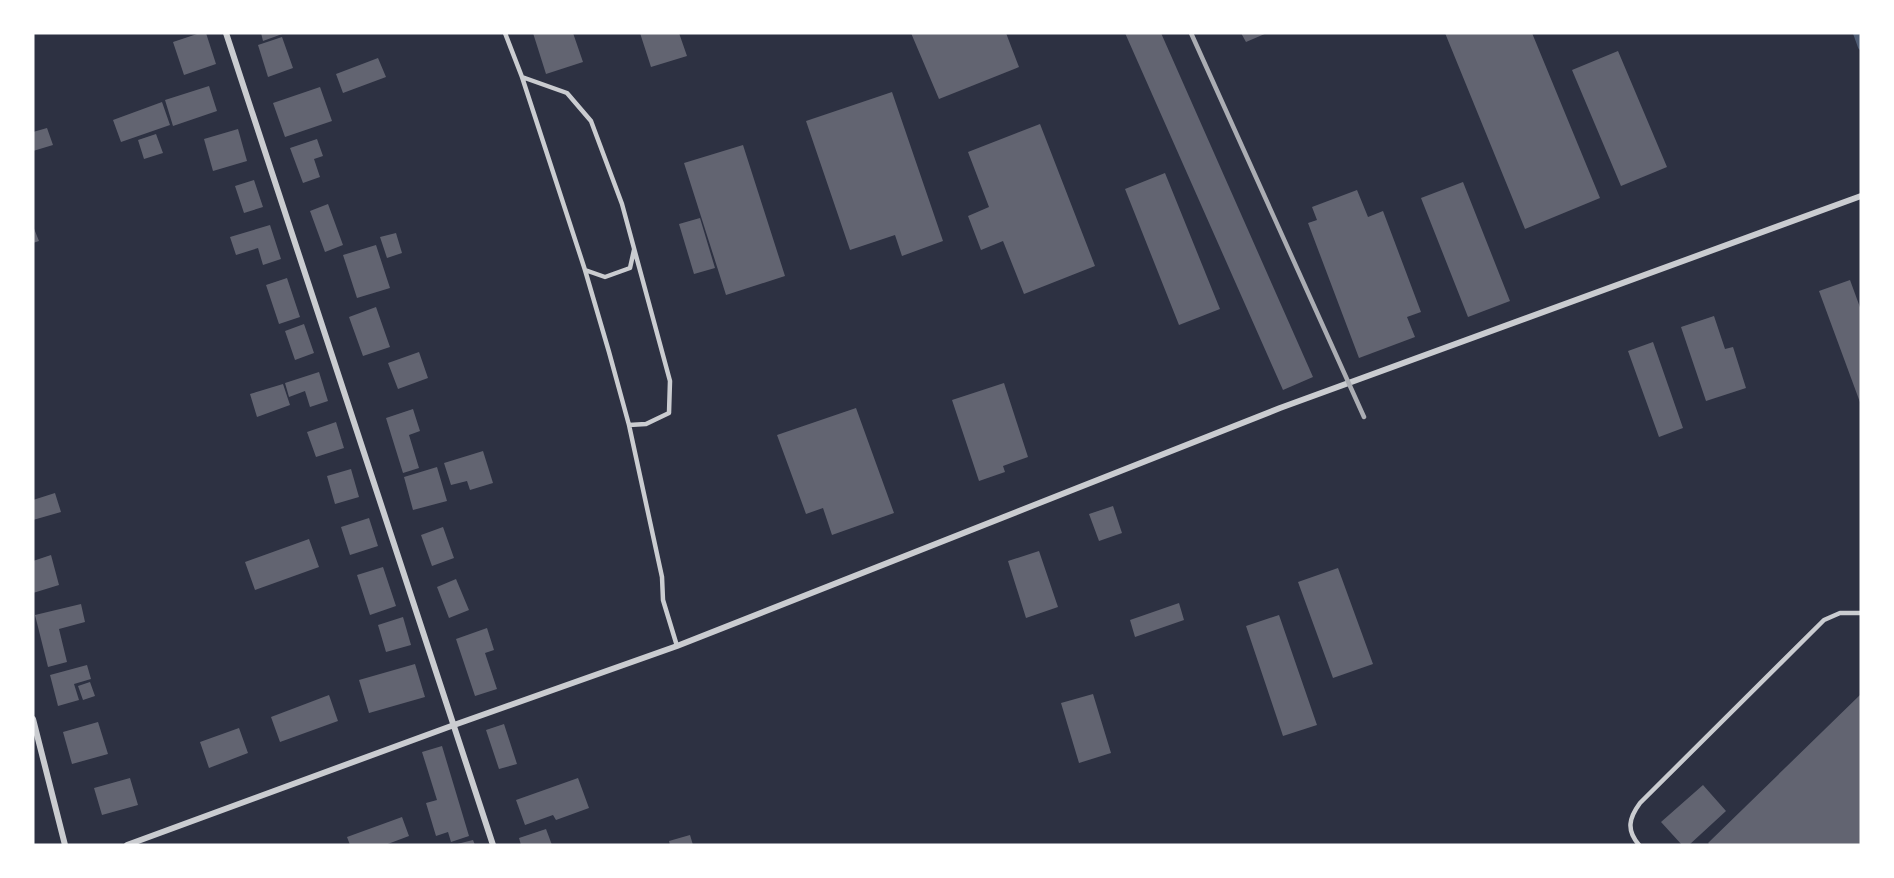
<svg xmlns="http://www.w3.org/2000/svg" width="1894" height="878" viewBox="0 0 1894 878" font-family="'Nunito Sans',sans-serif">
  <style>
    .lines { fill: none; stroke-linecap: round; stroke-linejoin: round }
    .stream { stroke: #4f5d75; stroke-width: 6 }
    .building { fill: #626471 }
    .service { stroke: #caccd0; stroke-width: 4.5 }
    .minor { stroke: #caccd0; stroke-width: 6 }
    .rail { stroke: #abadb3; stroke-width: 4.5 }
  </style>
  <rect width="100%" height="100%" fill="#2d3142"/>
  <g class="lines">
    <!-- stream -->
    <path class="stream" d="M 1856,33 L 1861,47"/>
  </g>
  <!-- building -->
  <path class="building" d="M 200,33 L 206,33 L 216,64 L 184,75 L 173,42 Z
    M 261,33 L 285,33 L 263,41 Z
    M 533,33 L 573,33 L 583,62 L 546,74 Z
    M 640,33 L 679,33 L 687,56 L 651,67 Z
    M 911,33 L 1006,33 L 1019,67 L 939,99 Z
    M 1125,33 L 1161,33 L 1313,377 L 1283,390 Z
    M 1241,33 L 1267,33 L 1246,42 Z
    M 1445,33 L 1532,33 L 1600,198 L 1525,229 Z
    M 282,37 L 293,68 L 268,77 L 258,45 Z
    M 1618,51 L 1667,167 L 1621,186 L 1572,70 Z
    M 378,58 L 386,77 L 343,93 L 336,74 Z
    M 209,86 L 217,111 L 173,126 L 165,100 Z
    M 320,87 L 332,121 L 285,137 L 273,103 Z
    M 892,92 L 943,241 L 902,256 L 895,235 L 850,250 L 806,121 Z
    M 162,102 L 170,125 L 121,142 L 113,120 Z
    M 1040,124 L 1095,266 L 1024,294 L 1003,241 L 981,250 L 968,216 L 989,207 L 968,152 Z
    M 47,128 L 53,145 L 33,151 L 33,132 Z
    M 238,129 L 247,161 L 213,171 L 204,139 Z
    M 156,134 L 163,153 L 144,159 L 138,140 Z
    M 317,139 L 323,156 L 314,159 L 320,177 L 303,183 L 290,148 Z
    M 743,145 L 785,276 L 726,295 L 684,163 Z
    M 1165,173 L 1220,309 L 1179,325 L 1125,189 Z
    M 254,180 L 263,207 L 244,213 L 235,186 Z
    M 1463,182 L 1510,301 L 1468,317 L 1421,198 Z
    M 1357,190 L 1368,217 L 1383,211 L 1421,312 L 1407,317 L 1415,337 L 1359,358 L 1308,223 L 1317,220 L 1312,207 Z
    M 328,204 L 343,245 L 325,252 L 310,211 Z
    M 700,218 L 715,268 L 694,274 L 679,224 Z
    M 270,225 L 281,259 L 263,265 L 258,248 L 236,255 L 230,237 Z
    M 33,226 L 39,241 L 33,243 Z
    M 396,233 L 402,253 L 387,258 L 380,237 Z
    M 376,245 L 390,288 L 357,298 L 343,255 Z
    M 287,278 L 300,317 L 279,324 L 266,285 Z
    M 1850,280 L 1861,310 L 1861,405 L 1819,291 Z
    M 376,307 L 390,347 L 363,356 L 349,317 Z
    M 1714,316 L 1725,349 L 1733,347 L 1746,388 L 1706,401 L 1681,327 Z
    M 304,324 L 314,353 L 295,360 L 285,331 Z
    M 1653,342 L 1683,428 L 1659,437 L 1628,351 Z
    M 419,352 L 428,378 L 398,389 L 388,363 Z
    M 319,372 L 328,401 L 310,407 L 305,391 L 289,397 L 285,383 Z
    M 1004,383 L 1028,457 L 1003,466 L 1005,472 L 979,481 L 952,400 Z
    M 283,384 L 290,405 L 257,417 L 250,394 Z
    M 856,408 L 894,513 L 832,535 L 823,508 L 806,514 L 777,435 Z
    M 413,409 L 420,431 L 409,435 L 419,468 L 403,473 L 386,418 Z
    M 336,422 L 344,448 L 316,457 L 307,432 Z
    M 483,451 L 493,483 L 470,490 L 467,481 L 451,485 L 444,463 Z
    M 437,467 L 447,501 L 413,510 L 404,477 Z
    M 351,469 L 359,497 L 335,504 L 327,476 Z
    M 55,493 L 61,512 L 33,520 L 33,500 Z
    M 1113,506 L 1122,533 L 1099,541 L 1089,514 Z
    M 369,518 L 378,546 L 350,555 L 341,527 Z
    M 443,527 L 454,558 L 432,566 L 421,535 Z
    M 309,539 L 319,567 L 255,590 L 245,562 Z
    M 1039,551 L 1058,607 L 1026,618 L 1008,561 Z
    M 51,555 L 59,585 L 33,593 L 33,561 Z
    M 383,567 L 396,606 L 370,615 L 357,575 Z
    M 1338,568 L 1373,664 L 1333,678 L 1298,582 Z
    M 456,579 L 469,610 L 449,618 L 437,587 Z
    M 1179,603 L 1184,620 L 1135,637 L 1130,620 Z
    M 81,604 L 85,622 L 59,629 L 67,662 L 48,667 L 35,615 Z
    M 1279,615 L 1317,725 L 1283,736 L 1246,626 Z
    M 403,617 L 411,645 L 386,652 L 378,625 Z
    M 487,628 L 494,650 L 485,653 L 497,689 L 475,696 L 456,639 Z
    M 415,664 L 425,697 L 369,713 L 359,680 Z
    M 87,665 L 91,679 L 74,684 L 79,700 L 58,706 L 50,675 Z
    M 90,682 L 95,696 L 83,700 L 78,686 Z
    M 1093,694 L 1111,753 L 1079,763 L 1061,703 Z
    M 1861,694 L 1861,845 L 1710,845 L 1708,843 Z
    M 329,695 L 338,721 L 280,742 L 271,717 Z
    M 98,722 L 108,754 L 72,764 L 63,732 Z
    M 504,724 L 517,764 L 499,769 L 486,730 Z
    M 239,728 L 248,753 L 209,768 L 200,742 Z
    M 442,746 L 469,836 L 451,842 L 448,832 L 436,836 L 426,803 L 437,800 L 422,752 Z
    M 130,778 L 138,805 L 102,815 L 94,788 Z
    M 578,778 L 589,808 L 556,820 L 553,815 L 525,825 L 516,800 Z
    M 1703,785 L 1726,811 L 1689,845 L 1682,845 L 1661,822 Z
    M 402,817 L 409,836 L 385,845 L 350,845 L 347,837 Z
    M 546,829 L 552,845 L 521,845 L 519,838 Z
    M 690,835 L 693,845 L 670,845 L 669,841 Z
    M 473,840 L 475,845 L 457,845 L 457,844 Z"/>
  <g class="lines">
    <!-- service -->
    <path class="service" d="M 505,33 L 522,77 L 585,270 L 609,352 L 629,425 L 662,577 L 663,600 L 677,646
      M 522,77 L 567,93 L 591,121 L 622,204 L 670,381 L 669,413 L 646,424 L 629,425
      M 585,270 L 605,277 L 630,268 L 634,250
      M 1639,845 C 1626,830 1629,818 1640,803 L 1824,620 L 1840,613 L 1861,613"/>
    <!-- minor -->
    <path class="minor" d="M 226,33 L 493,845
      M 33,719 L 65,845
      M 127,845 L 454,725 L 677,646 L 1280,408 L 1861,196"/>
    <!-- rail -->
    <path class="rail" d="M 1191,33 L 1364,417"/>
  </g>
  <!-- border -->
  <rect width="1894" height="878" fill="none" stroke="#ffffff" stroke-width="69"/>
</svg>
